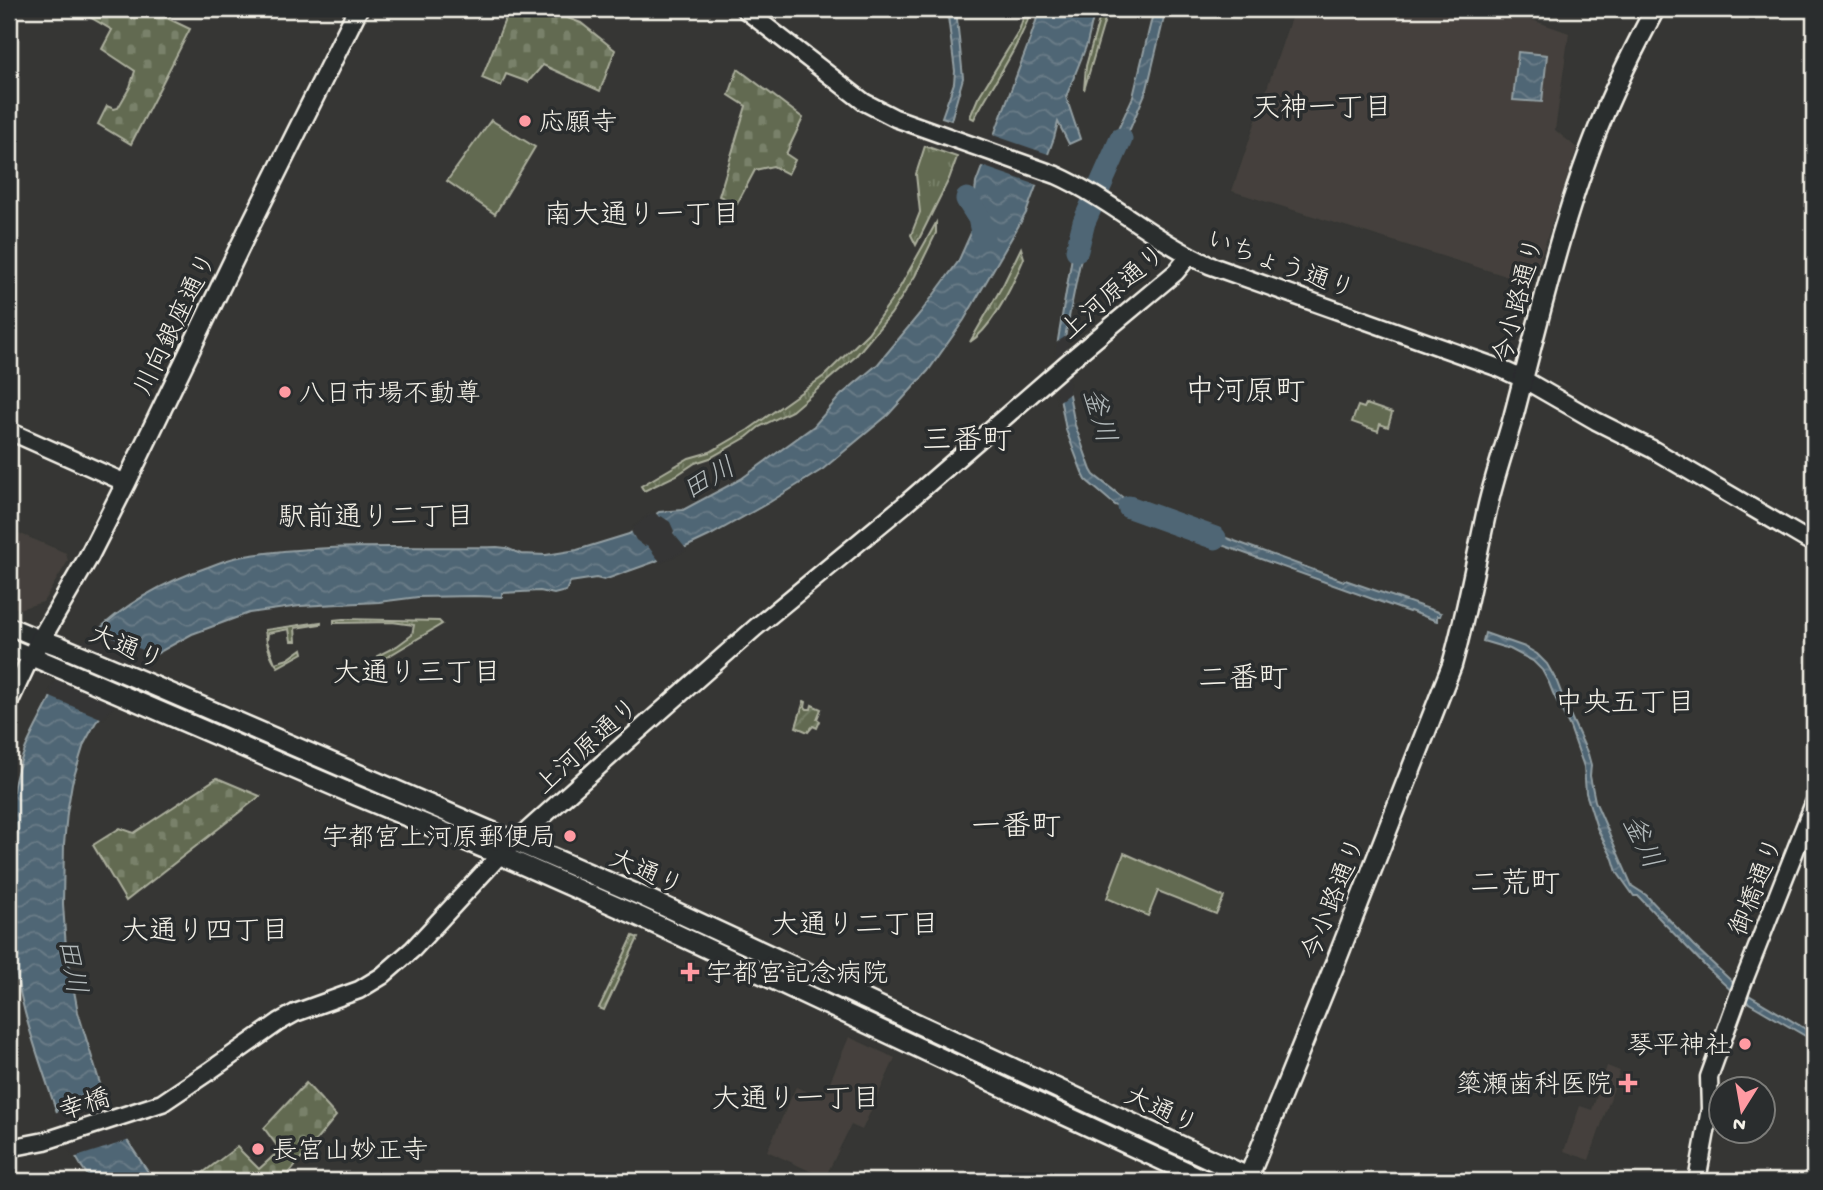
<svg xmlns="http://www.w3.org/2000/svg" width="1823" height="1190" viewBox="0 0 1823 1190" font-family="'Gochi Hand','Klee One',sans-serif">
  <style>
    .built { fill: #44413c }
    .grass { fill: url(#grass-tufts); stroke: #abae9c; stroke-width: 2 }
    .cemetery { fill: url(#cemetery-stones); stroke: #abae9c; stroke-width: 2 }
    .park { fill: #626b51; stroke: #abae9c; stroke-width: 2 }
    .garden { fill: url(#garden-furrows); stroke: #abae9c; stroke-width: 2 }
    .water { fill: url(#water-waves); stroke: #929ea2; stroke-width: 2 }
    .pier { fill: #363634 }
    .lines { fill: none; stroke-linecap: round; stroke-linejoin: round }
    .river { stroke: #506674; stroke-width: 23 }
    .secondary-casing { stroke: #f4f1e8; stroke-width: 21 }
    .primary-casing { stroke: #f4f1e8; stroke-width: 23 }
    .secondary { stroke: #2a2d2e; stroke-width: 16 }
    .primary { stroke: #2a2d2e; stroke-width: 18 }
    .poi-dot { fill: #ff9aa2; stroke: #2a2d2e; stroke-width: 2.5 }
    .labels { text-anchor: middle; stroke-width: 7; stroke-linejoin: round; paint-order: stroke }
    .poi-label { font-size: 26px; fill: #f4f1e8; stroke: #2a2d2e; text-anchor: start }
    .street-label { font-size: 26px; fill: #f4f1e8; stroke: #2a2d2e }
    .neighbourhood-label { font-size: 28px; fill: #f4f1e8; stroke: #2a2d2e }
    .water-label { font-size: 28px; font-style: italic; fill: #b2b9ba; stroke: #2a2d2e }
    .quarter-label { font-size: 30px; fill: #f4f1e8; stroke: #2a2d2e }
  </style>
  <defs>
    <pattern id="grass-tufts" width="24" height="20" patternUnits="userSpaceOnUse" patternTransform="scale(1.75)"><rect width="24" height="20" fill="#626b51"/><path d="M3 7l-1-3M5 7V3M7 7l1-3M15 17l-1-3M17 17v-4M19 17l1-3" fill="none" stroke="#79816a"/></pattern>
    <pattern id="cemetery-stones" width="16" height="16" patternUnits="userSpaceOnUse" patternTransform="scale(1.75)"><rect width="16" height="16" fill="#626b51"/><path d="M2 7V4a2 2 0 0 1 4 0v3zM10 15v-3a2 2 0 0 1 4 0v3z" fill="#79816a"/></pattern>
    <pattern id="garden-furrows" width="10" height="10" patternUnits="userSpaceOnUse" patternTransform="scale(1.75)"><rect width="10" height="10" fill="#626b51"/><path d="M-1 1l2-2M0 10L10 0M9 11l2-2" fill="none" stroke="#79816a"/></pattern>
    <pattern id="water-waves" width="16" height="10" patternUnits="userSpaceOnUse" patternTransform="scale(1.75)"><rect width="16" height="10" fill="#506674"/><path d="M0 5q4-4 8 0t8 0" fill="none" stroke="#6a7c88"/></pattern>
  </defs>
  <rect width="100%" height="100%" fill="#363634"/>
  <filter id="ink" filterUnits="userSpaceOnUse"><feTurbulence type="fractalNoise" baseFrequency=".0143" numOctaves="2"/><feDisplacementMap in="SourceGraphic" scale="14" xChannelSelector="R" yChannelSelector="G"/><feConvolveMatrix kernelMatrix="1 2 1 2 8 2 1 2 1" color-interpolation-filters="sRGB"/></filter>
  <g filter="url(#ink)">
    <!-- built -->
    <path class="built" d="M 1294,9 L 1501,9 L 1569,33 L 1555,130 L 1577,148 L 1532,284 L 1232,191 Z
      M 9,529 L 66,553 L 68,561 L 43,602 L 19,609 L 9,605 Z
      M 849,1037 L 895,1058 L 862,1130 L 851,1125 L 825,1178 L 767,1151 L 796,1087 L 823,1098 Z
      M 1607,1066 L 1620,1071 L 1589,1160 L 1564,1151 L 1580,1106 L 1592,1110 Z"/>
    <!-- grass -->
    <path class="grass" d="M 1026,9 L 1032,9 C 1018,49 994,82 974,119 L 970,117 L 978,98 L 1019,31 Z
      M 1102,9 L 1108,9 L 1084,90 L 1086,66 Z
      M 925,146 L 957,157 L 949,179 L 916,245 L 911,235 L 920,212 L 916,174 Z
      M 936,223 L 936,233 L 915,276 L 891,314 L 855,357 L 792,411 L 759,427 L 747,437 L 710,458 L 695,463 L 677,475 L 644,491 L 641,486 L 689,458 L 710,452 L 748,430 L 824,376 L 868,333 L 896,294 Z
      M 1021,248 L 1024,258 C 1014,282 993,327 970,342 L 1004,283 Z
      M 343,619 L 439,621 L 442,624 L 377,663 L 377,656 L 397,646 L 412,635 L 414,625 L 392,622 L 334,623 L 334,620 Z
      M 321,622 L 321,624 L 295,628 L 296,641 L 291,641 L 289,629 L 268,633 L 267,641 L 275,663 L 288,659 L 302,649 L 303,653 L 278,667 C 269,656 267,644 265,630 Z"/>
    <!-- cemetery -->
    <path class="cemetery" d="M 76,9 L 173,9 L 169,19 L 190,29 L 131,144 L 98,124 L 107,106 L 114,109 L 118,108 L 130,87 L 135,71 L 102,49 L 112,30 Z
      M 509,9 L 544,9 L 581,23 L 615,50 L 600,91 L 543,65 L 528,82 L 506,74 L 501,86 L 482,78 Z
      M 738,69 L 803,118 L 786,154 L 795,160 L 788,174 L 773,166 L 755,170 L 737,204 L 719,196 L 746,106 L 729,95 Z
      M 217,778 L 260,796 L 126,901 L 93,845 L 120,828 L 134,833 Z
      M 306,1083 L 336,1116 L 283,1181 L 192,1181 L 237,1147 L 259,1169 L 280,1150 L 264,1128 Z"/>
    <!-- park -->
    <path class="park" d="M 491,120 L 535,147 L 495,214 L 447,181 Z
      M 1366,404 L 1392,413 L 1388,427 L 1380,424 L 1378,431 L 1352,422 L 1358,406 L 1364,408 Z
      M 1124,853 L 1224,897 L 1216,914 L 1158,891 L 1148,916 L 1107,898 Z"/>
    <!-- garden -->
    <path class="garden" d="M 804,701 L 806,702 L 805,707 L 807,709 L 811,709 L 812,705 L 821,709 L 817,719 L 820,721 L 817,728 L 813,726 L 808,732 L 796,727 Z
      M 633,936 L 638,938 L 604,1010 L 599,1008 Z"/>
    <!-- water -->
    <path class="water" d="M 947,9 L 956,9 L 963,78 L 951,120 L 942,117 L 954,83 L 955,71 Z
      M 1040,9 L 1095,9 L 1087,44 L 1066,97 L 1080,139 L 1069,144 L 1058,122 L 1054,138 L 1026,213 L 964,320 L 928,371 L 888,415 L 823,469 L 770,502 L 709,536 L 654,562 L 604,580 L 596,578 L 570,582 L 566,591 L 554,594 L 540,591 L 502,593 L 502,597 L 474,596 L 418,597 L 379,602 L 300,606 L 249,613 L 192,634 L 154,655 L 96,722 L 84,744 L 72,783 L 67,813 L 64,844 L 63,904 L 66,948 L 78,1012 L 109,1113 L 154,1181 L 93,1181 C 74,1162 62,1126 53,1101 C 34,1045 15,992 11,932 C 8,884 5,833 14,785 C 21,753 32,734 46,707 C 54,691 60,674 70,659 C 76,651 84,644 92,636 C 125,603 164,582 208,567 C 218,563 228,559 239,557 C 324,542 411,549 497,547 L 506,548 L 521,554 L 546,555 L 577,550 L 629,534 L 659,512 L 683,510 L 741,479 L 814,426 L 841,395 L 878,364 L 921,312 L 958,262 L 971,233 L 976,183 L 1029,42 Z
      M 1154,9 L 1166,9 L 1147,89 L 1113,169 L 1102,164 L 1133,97 Z
      M 1518,52 L 1547,55 L 1542,102 L 1513,100 Z
      M 1079,220 L 1088,223 L 1066,332 L 1063,364 L 1075,425 L 1091,470 L 1094,475 L 1126,500 L 1159,512 L 1156,522 L 1115,505 L 1086,480 L 1082,472 L 1066,430 L 1055,370 L 1058,340 L 1076,233 Z
      M 1188,524 L 1344,581 L 1345,580 L 1441,613 L 1440,616 L 1437,616 L 1437,621 L 1410,611 L 1409,612 L 1185,532 Z
      M 1485,633 L 1525,647 L 1537,654 L 1547,664 L 1557,682 L 1567,708 L 1588,754 L 1591,765 L 1590,776 L 1595,801 L 1632,886 L 1646,895 L 1693,945 L 1742,991 L 1814,1034 L 1814,1041 L 1737,996 L 1705,966 L 1638,896 L 1634,896 L 1617,872 L 1613,859 L 1597,828 L 1586,793 L 1584,767 L 1570,727 L 1553,693 L 1549,683 L 1542,670 L 1533,661 L 1510,649 L 1483,641 Z"/>
    <!-- pier -->
    <path class="pier" d="M 990,134 L 1051,155 L 1040,186 L 979,165 Z
      M 1069,334 L 1067,363 L 1070,393 L 1057,403 L 1054,382 L 1054,361 L 1056,343 Z
      M 654,511 L 659,517 L 661,516 L 670,522 L 674,531 L 673,533 L 687,550 L 661,563 L 647,545 L 644,546 L 636,540 L 631,531 L 633,529 L 632,528 Z
      M 94,629 L 159,657 L 127,690 L 103,719 L 48,696 L 61,666 L 69,655 Z
      M 107,1096 L 112,1112 L 130,1140 L 73,1158 L 54,1113 Z"/>
    <g class="lines">
      <!-- river -->
      <path class="river" d="M 967,199 L 979,218 L 983,237
        M 1077,250 L 1084,222 L 1121,139
        M 1129,507 L 1215,538"/>
      <defs>
        <path id="secondary" d="M 744,9 L 864,102 L 895,118 L 1056,175 C 1110,199 1155,241 1209,265 L 1499,368 L 1523,379 L 1596,421 L 1652,449 L 1814,544
          M 9,431 L 126,483
          M 9,626 L 40,639
          M 9,647 L 31,656 L 9,703
          M 9,1148 L 45,1141 L 162,1103 L 211,1070 L 279,1022 L 295,1013 L 359,990 L 382,976 L 413,949 L 500,855 L 634,735 L 755,628 L 904,505 L 1067,363 L 1176,272 L 1189,256
          M 1697,1181 L 1710,1109 L 1709,1077 L 1743,983 L 1814,803"/>
        <path id="primary" d="M 358,9 L 248,230 L 126,483 L 88,558 L 31,656 L 357,796 L 500,855 L 638,916 L 949,1062 L 1207,1181
          M 40,639 L 62,647 L 152,685 L 646,898 L 1257,1181
          M 1247,1181 L 1337,959 L 1452,665 C 1467,612 1476,558 1488,505 C 1495,475 1505,447 1513,418 C 1540,316 1563,212 1604,114 C 1619,78 1637,43 1655,9"/>
      </defs>
      <!-- secondary casing -->
      <use href="#secondary" class="secondary-casing"/>
      <!-- primary casing -->
      <use href="#primary" class="primary-casing"/>
      <!-- secondary -->
      <use href="#secondary" class="secondary"/>
      <!-- primary -->
      <use href="#primary" class="primary"/>
    </g>
  </g>
  <!-- markers -->
  <g class="poi-dot">
    <circle cx="525" cy="121" r="7"/>
    <circle cx="285" cy="392" r="7"/>
    <circle cx="570" cy="836" r="7"/>
    <path d="M686.5 961.5h7v7h7v7h-7v7h-7v-7h-7v-7h7z"/>
    <circle cx="1745" cy="1044" r="7"/>
    <path d="M1624.5 1072.5h7v7h7v7h-7v7h-7v-7h-7v-7h7z"/>
    <circle cx="258" cy="1149" r="7"/>
  </g>
  <g class="labels">
    <!-- poi labels -->
    <g class="poi-label">
      <text x="539" y="130">応願寺</text>
      <text x="299" y="401">八日市場不動尊</text>
      <text x="556" y="845" text-anchor="end">宇都宮上河原郵便局</text>
      <text x="706" y="981">宇都宮記念病院</text>
      <text x="1731" y="1053" text-anchor="end">琴平神社</text>
      <text x="1612" y="1092" text-anchor="end">簗瀬歯科医院</text>
      <text x="272" y="1158">長宮山妙正寺</text>
    </g>
    <!-- street labels -->
    <g class="street-label">
      <text transform="translate(1281 263) rotate(20)" y="9">いちょう通り</text>
      <text transform="translate(1112 291) rotate(-41)" y="9">上河原通り</text>
      <text transform="translate(1517 300) rotate(-75)" y="9">今小路通り</text>
      <text transform="translate(174 323) rotate(-64)" y="9">川向銀座通り</text>
      <text transform="translate(127 646) rotate(23)" y="9">大通り</text>
      <text transform="translate(586 745) rotate(-42)" y="9">上河原通り</text>
      <text transform="translate(647 871) rotate(24)" y="9">大通り</text>
      <text transform="translate(1755 886) rotate(-68)" y="9">御橋通り</text>
      <text transform="translate(1332 898) rotate(-68)" y="9">今小路通り</text>
      <text transform="translate(84 1103) rotate(-17)" y="9">幸橋</text>
      <text transform="translate(1162 1109) rotate(25)" y="9">大通り</text>
    </g>
    <!-- neighbourhood labels -->
    <g class="neighbourhood-label">
      <text x="1322" y="116">天神一丁目</text>
      <text x="642" y="223">南大通り一丁目</text>
      <text x="376" y="525">駅前通り二丁目</text>
      <text x="417" y="681">大通り三丁目</text>
      <text x="1625" y="711">中央五丁目</text>
      <text x="855" y="933">大通り二丁目</text>
      <text x="205" y="939">大通り四丁目</text>
      <text x="796" y="1107">大通り一丁目</text>
    </g>
    <!-- water labels -->
    <g class="water-label">
      <text transform="translate(1101 415) rotate(74)" y="10">釜川</text>
      <text transform="translate(708 477) rotate(-30)" y="10">田川</text>
      <text transform="translate(1644 841) rotate(64)" y="10">釜川</text>
      <text transform="translate(74 966) rotate(80)" y="10">田川</text>
    </g>
    <!-- quarter labels -->
    <g class="quarter-label">
      <text x="1245" y="400">中河原町</text>
      <text x="967" y="449">三番町</text>
      <text x="1243" y="687">二番町</text>
      <text x="1016" y="835">一番町</text>
      <text x="1515" y="892">二荒町</text>
    </g>
  </g>
  <!-- margin -->
  <rect width="1823" height="1190" fill="none" stroke="#2a2d2e" stroke-width="35"/>
  <rect x="18" y="18" width="1788" height="1155" fill="none" stroke="#f4f1e8" stroke-width="2.5" filter="url(#ink)"/>
  <!-- north arrow -->
  <g transform="translate(1742 1110) rotate(191)"><circle r="33" fill="#2a2d2e" stroke="#7b7b78" stroke-width="2"/>
  <path d="M0-5L12 26L0 18L-12 26Z" fill="#ff9aa2"/>
  <text y="-10" font-size="19" font-weight="bold" text-anchor="middle" fill="#f4f1e8">N</text>
  </g>
</svg>
